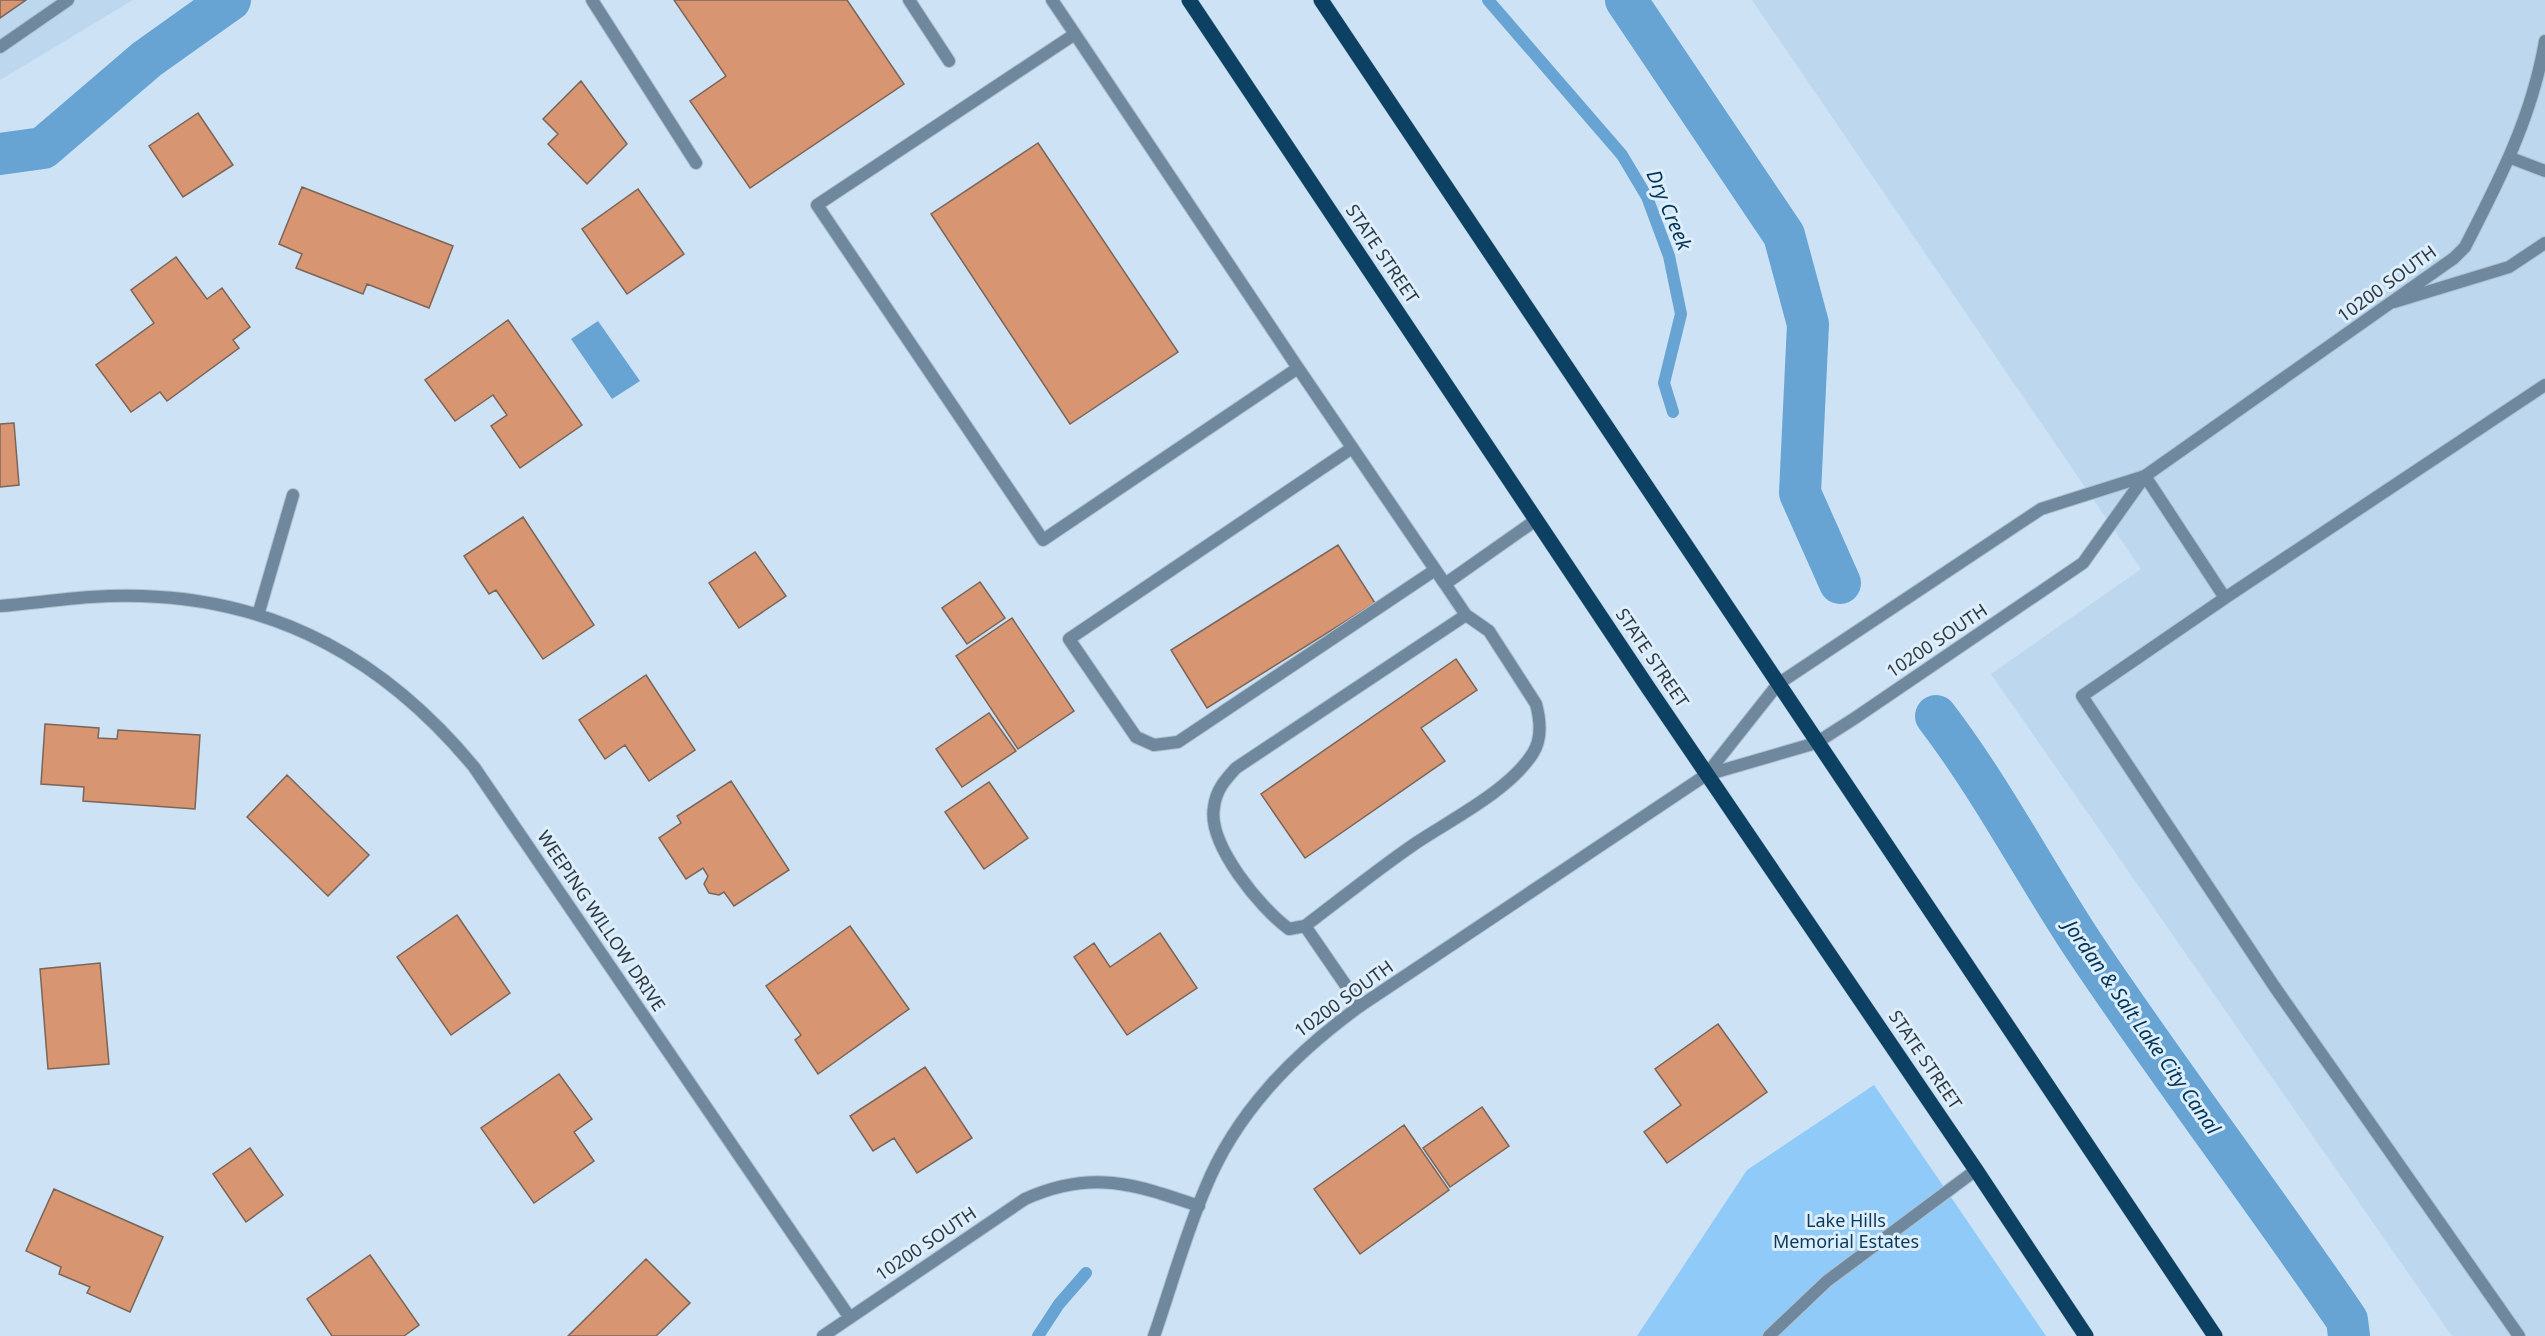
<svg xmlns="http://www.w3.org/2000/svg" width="2545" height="1336" viewBox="0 0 2545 1336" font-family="'Noto Sans',sans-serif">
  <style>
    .built { fill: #bcd7ee }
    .green { fill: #90caf8 }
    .water { fill: #67a4d3 }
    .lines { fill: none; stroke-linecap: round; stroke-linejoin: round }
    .stream { stroke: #67a4d3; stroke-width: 12 }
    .canal { stroke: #67a4d3; stroke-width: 42 }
    .building { fill: #d79671; stroke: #7b6559; stroke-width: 1.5 }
    .service-casing { stroke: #adc0d0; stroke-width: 14 }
    .minor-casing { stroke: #adc0d0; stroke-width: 14 }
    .tertiary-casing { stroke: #adc0d0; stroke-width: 14 }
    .primary-casing { stroke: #adc0d0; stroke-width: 16 }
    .service { stroke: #6f889d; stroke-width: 12 }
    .minor { stroke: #6f889d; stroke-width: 12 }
    .tertiary { stroke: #6f889d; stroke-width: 12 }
    .primary { stroke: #0c4163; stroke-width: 15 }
    .labels { text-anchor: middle; stroke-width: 6; stroke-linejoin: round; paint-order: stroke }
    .street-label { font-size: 18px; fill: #2f383f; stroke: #ddeefd }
    .park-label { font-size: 18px; fill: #093a59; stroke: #ddeefd }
    .water-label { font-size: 20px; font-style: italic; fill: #013353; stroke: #ddeefd }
  </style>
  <rect width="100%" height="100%" fill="#cde2f4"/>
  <!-- built -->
  <path class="built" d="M 0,0 L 133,0 L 0,80 Z
    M 1752,0 L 2545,0 L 2545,1336 L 2452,1336 L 1991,674 L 2141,569 Z"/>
  <!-- green -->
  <path class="green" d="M 1874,1085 L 2046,1336 L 1637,1336 L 1747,1170 Z"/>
  <!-- water -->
  <path class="water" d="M 598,321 L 640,381 L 612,399 L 571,339 Z"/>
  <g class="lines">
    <!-- stream -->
    <path class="stream" d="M 1488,0 L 1622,155 L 1647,197 L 1669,256 L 1681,314 L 1664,383 L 1673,412
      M 1936,716 C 1991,788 2033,869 2083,945 C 2168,1072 2261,1194 2347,1320 L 2349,1336
      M 1038,1336 L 1059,1304 L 1086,1273"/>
    <!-- canal -->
    <path class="canal" d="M 1626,0 L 1784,235 L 1808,324 L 1800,493 L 1840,583
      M 0,154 L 43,148 L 147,59 L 230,0
      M 1936,716 C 1991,788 2033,869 2083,945 C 2168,1072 2261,1194 2347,1320 L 2349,1336"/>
  </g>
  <!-- building -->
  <path class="building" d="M 0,0 L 26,0 L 0,18 Z
    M 674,0 L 847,0 L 904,84 L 750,188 L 690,101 L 726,76 Z
    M 581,81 L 627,144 L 587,184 L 548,144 L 558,134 L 543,119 Z
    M 198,113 L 233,165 L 183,197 L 149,146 Z
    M 1038,143 L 1178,352 L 1070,424 L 931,214 Z
    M 302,187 L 453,246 L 429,308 L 367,284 L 363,294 L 296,268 L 302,254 L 279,244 Z
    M 638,189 L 684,254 L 627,294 L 582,229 Z
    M 176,257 L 207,299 L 222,288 L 250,327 L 233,340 L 239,348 L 167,401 L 160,392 L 131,412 L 96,365 L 154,323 L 131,290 Z
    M 508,320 L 582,425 L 520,468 L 491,426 L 507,415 L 493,395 L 455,421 L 425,380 Z
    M 14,423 L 19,485 L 0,487 L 0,424 Z
    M 523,517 L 594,625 L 543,659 L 496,590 L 489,594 L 464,556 Z
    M 1338,545 L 1375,603 L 1207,708 L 1171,650 Z
    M 755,552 L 786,596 L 739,628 L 709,583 Z
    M 980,582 L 1005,618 L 967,644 L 942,608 Z
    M 1012,618 L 1074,711 L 1018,749 L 956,656 Z
    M 1456,659 L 1477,690 L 1421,728 L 1445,761 L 1305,858 L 1261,794 Z
    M 646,675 L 695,750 L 649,781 L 625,745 L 605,759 L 579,720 Z
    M 989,713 L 1016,751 L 962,787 L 936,749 Z
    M 45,724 L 99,728 L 98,738 L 117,739 L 118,730 L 200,735 L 195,809 L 83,801 L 84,787 L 41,784 Z
    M 287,775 L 369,855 L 328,896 L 247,817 Z
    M 731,781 L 789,870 L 734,906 L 724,892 L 719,895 L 709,893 L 704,884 L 708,876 L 703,868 L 686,879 L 659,838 L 681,823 L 677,816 Z
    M 989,782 L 1028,838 L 984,869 L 945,812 Z
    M 457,915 L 510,993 L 451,1035 L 397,957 Z
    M 850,926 L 909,1009 L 818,1074 L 795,1040 L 801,1035 L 766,986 Z
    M 1160,933 L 1197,988 L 1127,1035 L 1074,957 L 1094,943 L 1110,967 Z
    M 100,963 L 109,1064 L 48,1069 L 40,969 Z
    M 1718,1024 L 1767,1092 L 1667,1163 L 1644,1132 L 1681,1105 L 1655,1069 Z
    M 925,1067 L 972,1138 L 917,1173 L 894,1138 L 873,1151 L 850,1116 Z
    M 559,1074 L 592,1119 L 574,1132 L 594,1161 L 534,1203 L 481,1128 Z
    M 1482,1107 L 1509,1146 L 1450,1187 L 1423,1148 Z
    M 1404,1125 L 1449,1190 L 1360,1254 L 1314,1189 Z
    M 250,1148 L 283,1195 L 246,1222 L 213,1174 Z
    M 54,1189 L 163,1237 L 130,1312 L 87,1293 L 90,1287 L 59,1274 L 61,1267 L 26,1251 Z
    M 370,1255 L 419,1325 L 404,1336 L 332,1336 L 307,1299 Z
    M 646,1259 L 690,1303 L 656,1336 L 568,1336 Z"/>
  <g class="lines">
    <defs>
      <path id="service" d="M 592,0 L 696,163
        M 909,0 L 949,61
        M 1052,0 L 1075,34 L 1298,368 L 1043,540 L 817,205 L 1075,34
        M 0,47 L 68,0
        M 2511,158 L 2545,171
        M 2394,302 L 2509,267 L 2545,243
        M 1298,368 L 1445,584 L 1536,520
        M 1352,448 L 1069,639 L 1136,737 L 1154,745 L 1178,742 L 1435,570
        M 2145,476 L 2225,598 L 2082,696 L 2274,986 L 2519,1336
        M 1445,584 L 1466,615 L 1236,768 C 1225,780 1216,790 1214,807 C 1207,844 1261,909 1289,929 L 1305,926 C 1342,898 1378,869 1416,843 C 1452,819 1510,790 1533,753 C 1542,739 1540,719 1536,704 L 1489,631 L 1466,615
        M 2225,598 L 2545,385
        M 1305,926 L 1360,1006
        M 1769,1336 L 1827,1281 L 1976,1170"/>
      <path id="minor" d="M 0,606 C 47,602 94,594 141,596 C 280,600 387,662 474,767 L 850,1318
        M 258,615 L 293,495
        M 1706,775 L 1778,684 L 2041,509 L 2145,476 L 2454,258 L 2465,247 C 2500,179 2532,117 2545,41
        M 1706,775 L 1816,743 L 1855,718 L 2083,563 L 2145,476
        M 823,1336 L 1025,1199 C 1091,1169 1135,1184 1199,1206"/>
      <path id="tertiary" d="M 1154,1336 C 1171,1287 1185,1236 1205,1189 C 1236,1112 1294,1054 1360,1006 L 1706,775"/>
      <path id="primary" d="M 1189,0 L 1649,689 L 1976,1170 L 2086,1336
        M 1321,0 L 2215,1336"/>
    </defs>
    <!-- service casing -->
    <use href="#service" class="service-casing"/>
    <!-- minor casing -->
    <use href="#minor" class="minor-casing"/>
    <!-- tertiary casing -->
    <use href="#tertiary" class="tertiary-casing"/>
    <!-- primary casing -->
    <use href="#primary" class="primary-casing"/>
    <!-- service -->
    <use href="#service" class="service"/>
    <!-- minor -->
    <use href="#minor" class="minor"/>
    <!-- tertiary -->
    <use href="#tertiary" class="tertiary"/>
    <!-- primary -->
    <use href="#primary" class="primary"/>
  </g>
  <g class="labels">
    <!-- street labels -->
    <g class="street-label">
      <text transform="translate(1382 254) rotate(56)" y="6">STATE STREET</text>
      <text transform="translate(2387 284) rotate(-36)" y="6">10200 SOUTH</text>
      <text transform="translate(1937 641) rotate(-34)" y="6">10200 SOUTH</text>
      <text transform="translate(1652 658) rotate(56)" y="6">STATE STREET</text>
      <text transform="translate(601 921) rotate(56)" y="6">WEEPING WILLOW DRIVE</text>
      <text transform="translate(1344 999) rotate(-36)" y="6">10200 SOUTH</text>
      <text transform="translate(1925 1060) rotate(56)" y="6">STATE STREET</text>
      <text transform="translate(926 1244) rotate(-34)" y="6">10200 SOUTH</text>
    </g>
    <!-- park labels -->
    <g class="park-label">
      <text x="1846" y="1227">Lake Hills<tspan x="1846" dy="21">Memorial Estates</tspan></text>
    </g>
    <!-- water labels -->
    <g class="water-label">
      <text transform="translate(1669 210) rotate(67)" y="7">Dry Creek</text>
      <text transform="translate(2142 1027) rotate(55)" y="7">Jordan &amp; Salt Lake City Canal</text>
    </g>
  </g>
</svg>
